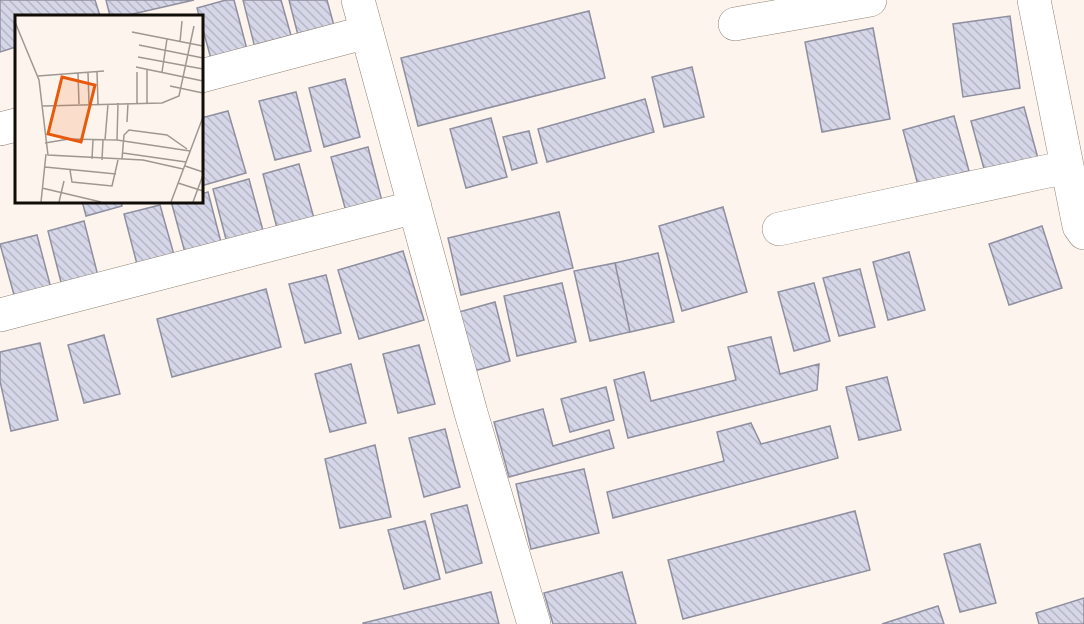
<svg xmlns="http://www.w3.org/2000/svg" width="1084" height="624" viewBox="0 0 1084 624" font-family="Jost,sans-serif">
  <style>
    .building { fill: url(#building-back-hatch); stroke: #8f8f9f; stroke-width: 1.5 }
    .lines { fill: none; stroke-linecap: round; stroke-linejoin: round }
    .minor-casing { stroke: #8e8376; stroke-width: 34 }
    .minor { stroke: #fff; stroke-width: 33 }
    .inset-road { fill: none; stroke: #9e9891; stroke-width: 1.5 }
    .view { fill: #e8590c; fill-opacity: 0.15; stroke: #e8590c; stroke-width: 3 }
    .inset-edge { fill: none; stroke: #100c07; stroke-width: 3 }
  </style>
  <defs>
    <pattern id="building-back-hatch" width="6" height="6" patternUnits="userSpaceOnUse" patternTransform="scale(1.5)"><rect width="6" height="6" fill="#d5d6e7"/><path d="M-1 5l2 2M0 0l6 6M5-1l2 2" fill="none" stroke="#b6b6c5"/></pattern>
  </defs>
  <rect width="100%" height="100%" fill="#fdf5ed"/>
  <!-- building -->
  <path class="building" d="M 0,0 L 95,0 L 100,16 L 16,16 L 16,47 L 0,52 Z
    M 106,0 L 194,0 L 124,16 L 110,16 Z
    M 226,0 L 234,0 L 249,57 L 213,66 L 197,8 Z
    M 243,0 L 281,0 L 294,46 L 257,56 Z
    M 289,0 L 327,0 L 336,33 L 300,43 Z
    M 589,11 L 605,78 L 418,126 L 401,58 Z
    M 1010,16 L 1020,88 L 963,97 L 953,24 Z
    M 873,28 L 890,119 L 822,132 L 805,42 Z
    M 692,67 L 704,117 L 664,127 L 652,77 Z
    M 345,79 L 360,137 L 324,147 L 309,88 Z
    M 296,92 L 311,151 L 275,160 L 259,101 Z
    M 645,99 L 654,132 L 547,162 L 538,129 Z
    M 1024,107 L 1039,162 L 986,176 L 971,121 Z
    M 228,111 L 246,173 L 201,186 L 201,118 Z
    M 954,116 L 969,171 L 918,185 L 903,130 Z
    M 491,118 L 507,177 L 466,188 L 450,129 Z
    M 529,131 L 537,163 L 512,170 L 503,137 Z
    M 368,147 L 383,205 L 347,215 L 331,157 Z
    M 299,164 L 315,222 L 278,232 L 263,174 Z
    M 249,179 L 265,238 L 228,247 L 213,189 Z
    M 208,192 L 223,250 L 187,260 L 171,201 L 201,201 L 201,194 Z
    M 82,201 L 121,201 L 122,206 L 86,216 Z
    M 160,205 L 176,262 L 139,272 L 124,214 Z
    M 723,207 L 747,292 L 682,311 L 659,226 Z
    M 559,212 L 573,268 L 461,295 L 448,238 Z
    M 84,221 L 99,280 L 63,290 L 48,231 Z
    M 1042,226 L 1062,288 L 1009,305 L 989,244 Z
    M 37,235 L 52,292 L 16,302 L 0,244 Z
    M 403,251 L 424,320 L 359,339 L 338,270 Z
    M 909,252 L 925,310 L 888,320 L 873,262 Z
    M 658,253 L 674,322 L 630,332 L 615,263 Z
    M 615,263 L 630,332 L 590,341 L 574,271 Z
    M 860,269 L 875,327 L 839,336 L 823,278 Z
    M 326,275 L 341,333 L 305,343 L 289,284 Z
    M 562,283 L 576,342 L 517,356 L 504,296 Z
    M 814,283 L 830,341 L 794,351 L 778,292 Z
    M 266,289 L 281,347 L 172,377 L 157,319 Z
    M 495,302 L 510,361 L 474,371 L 459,312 Z
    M 104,335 L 120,394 L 84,403 L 68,345 Z
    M 771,337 L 780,374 L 819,364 L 817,390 L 628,438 L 614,380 L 644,372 L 651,401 L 736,380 L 728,347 Z
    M 40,343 L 58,420 L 11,431 L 0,381 L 0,352 Z
    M 419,345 L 435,404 L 398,413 L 383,354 Z
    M 351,364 L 366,423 L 330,432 L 315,374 Z
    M 887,377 L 901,430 L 859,440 L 846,387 Z
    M 606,387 L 614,420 L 570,432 L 561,399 Z
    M 543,409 L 553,446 L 609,430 L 614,448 L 509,477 L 494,422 Z
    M 751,423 L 761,444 L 830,426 L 838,458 L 613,518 L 607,492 L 724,461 L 717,432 Z
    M 445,429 L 460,487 L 424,497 L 409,438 Z
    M 375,445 L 391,517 L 340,528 L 325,459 Z
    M 584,469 L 599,533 L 531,549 L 516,484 Z
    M 467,505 L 482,563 L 446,573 L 431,514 Z
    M 855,511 L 870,570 L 683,619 L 668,560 Z
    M 425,521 L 440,579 L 404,589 L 388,530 Z
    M 980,544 L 996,603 L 960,612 L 944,554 Z
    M 622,572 L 636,624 L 553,624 L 544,593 Z
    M 491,592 L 499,624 L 363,624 L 363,623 Z
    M 1084,598 L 1084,624 L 1039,624 L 1036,613 Z
    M 938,606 L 944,624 L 882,624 Z"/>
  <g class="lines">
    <defs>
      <path id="minor" d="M 358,0 L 471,413 L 534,624
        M 1034,0 L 1079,226 L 1084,233
        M 735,24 L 870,0
        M 201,76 L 367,32
        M 0,129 L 16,125
        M 779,229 L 1067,167
        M 0,315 L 415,207"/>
    </defs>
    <!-- minor casing -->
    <use href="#minor" class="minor-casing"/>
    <!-- minor -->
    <use href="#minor" class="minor"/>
  </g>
  <!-- overview -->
  <g transform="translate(15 15)">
    <rect width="188" height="188" fill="#fdf5ed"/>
    <path class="inset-road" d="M 0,7 L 24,65 L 33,140 L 128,145 L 168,154M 117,17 L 188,31M 165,27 L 167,6M 124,30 L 188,43M 123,42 L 188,54M 121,52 L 188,66M 132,55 L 132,88M 73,57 L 74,89M 82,57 L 83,89M 122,57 L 122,88M 147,57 L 152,24M 63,58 L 64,89M 23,61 L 89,56M 155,71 L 188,78M 28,91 L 147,88 L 164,81 L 179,11M 112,107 L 113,88M 90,125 L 93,89M 102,125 L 103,88M 30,128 L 54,124 L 102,125 L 175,136M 108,138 L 171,147M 77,144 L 78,125M 107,144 L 109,120 L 114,115 L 152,120 L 172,134M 87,145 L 88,125M 170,151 L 188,157M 30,152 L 101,159M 55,155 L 57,167 L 97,171 L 103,145M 163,168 L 188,176M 27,173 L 86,187M 26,187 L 31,139M 44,187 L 49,166M 156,187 L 188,102M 178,187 L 188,160"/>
    <path class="view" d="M 47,62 L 80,70 L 66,127 L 33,119 Z"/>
    <rect width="188" height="188" class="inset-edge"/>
  </g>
</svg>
